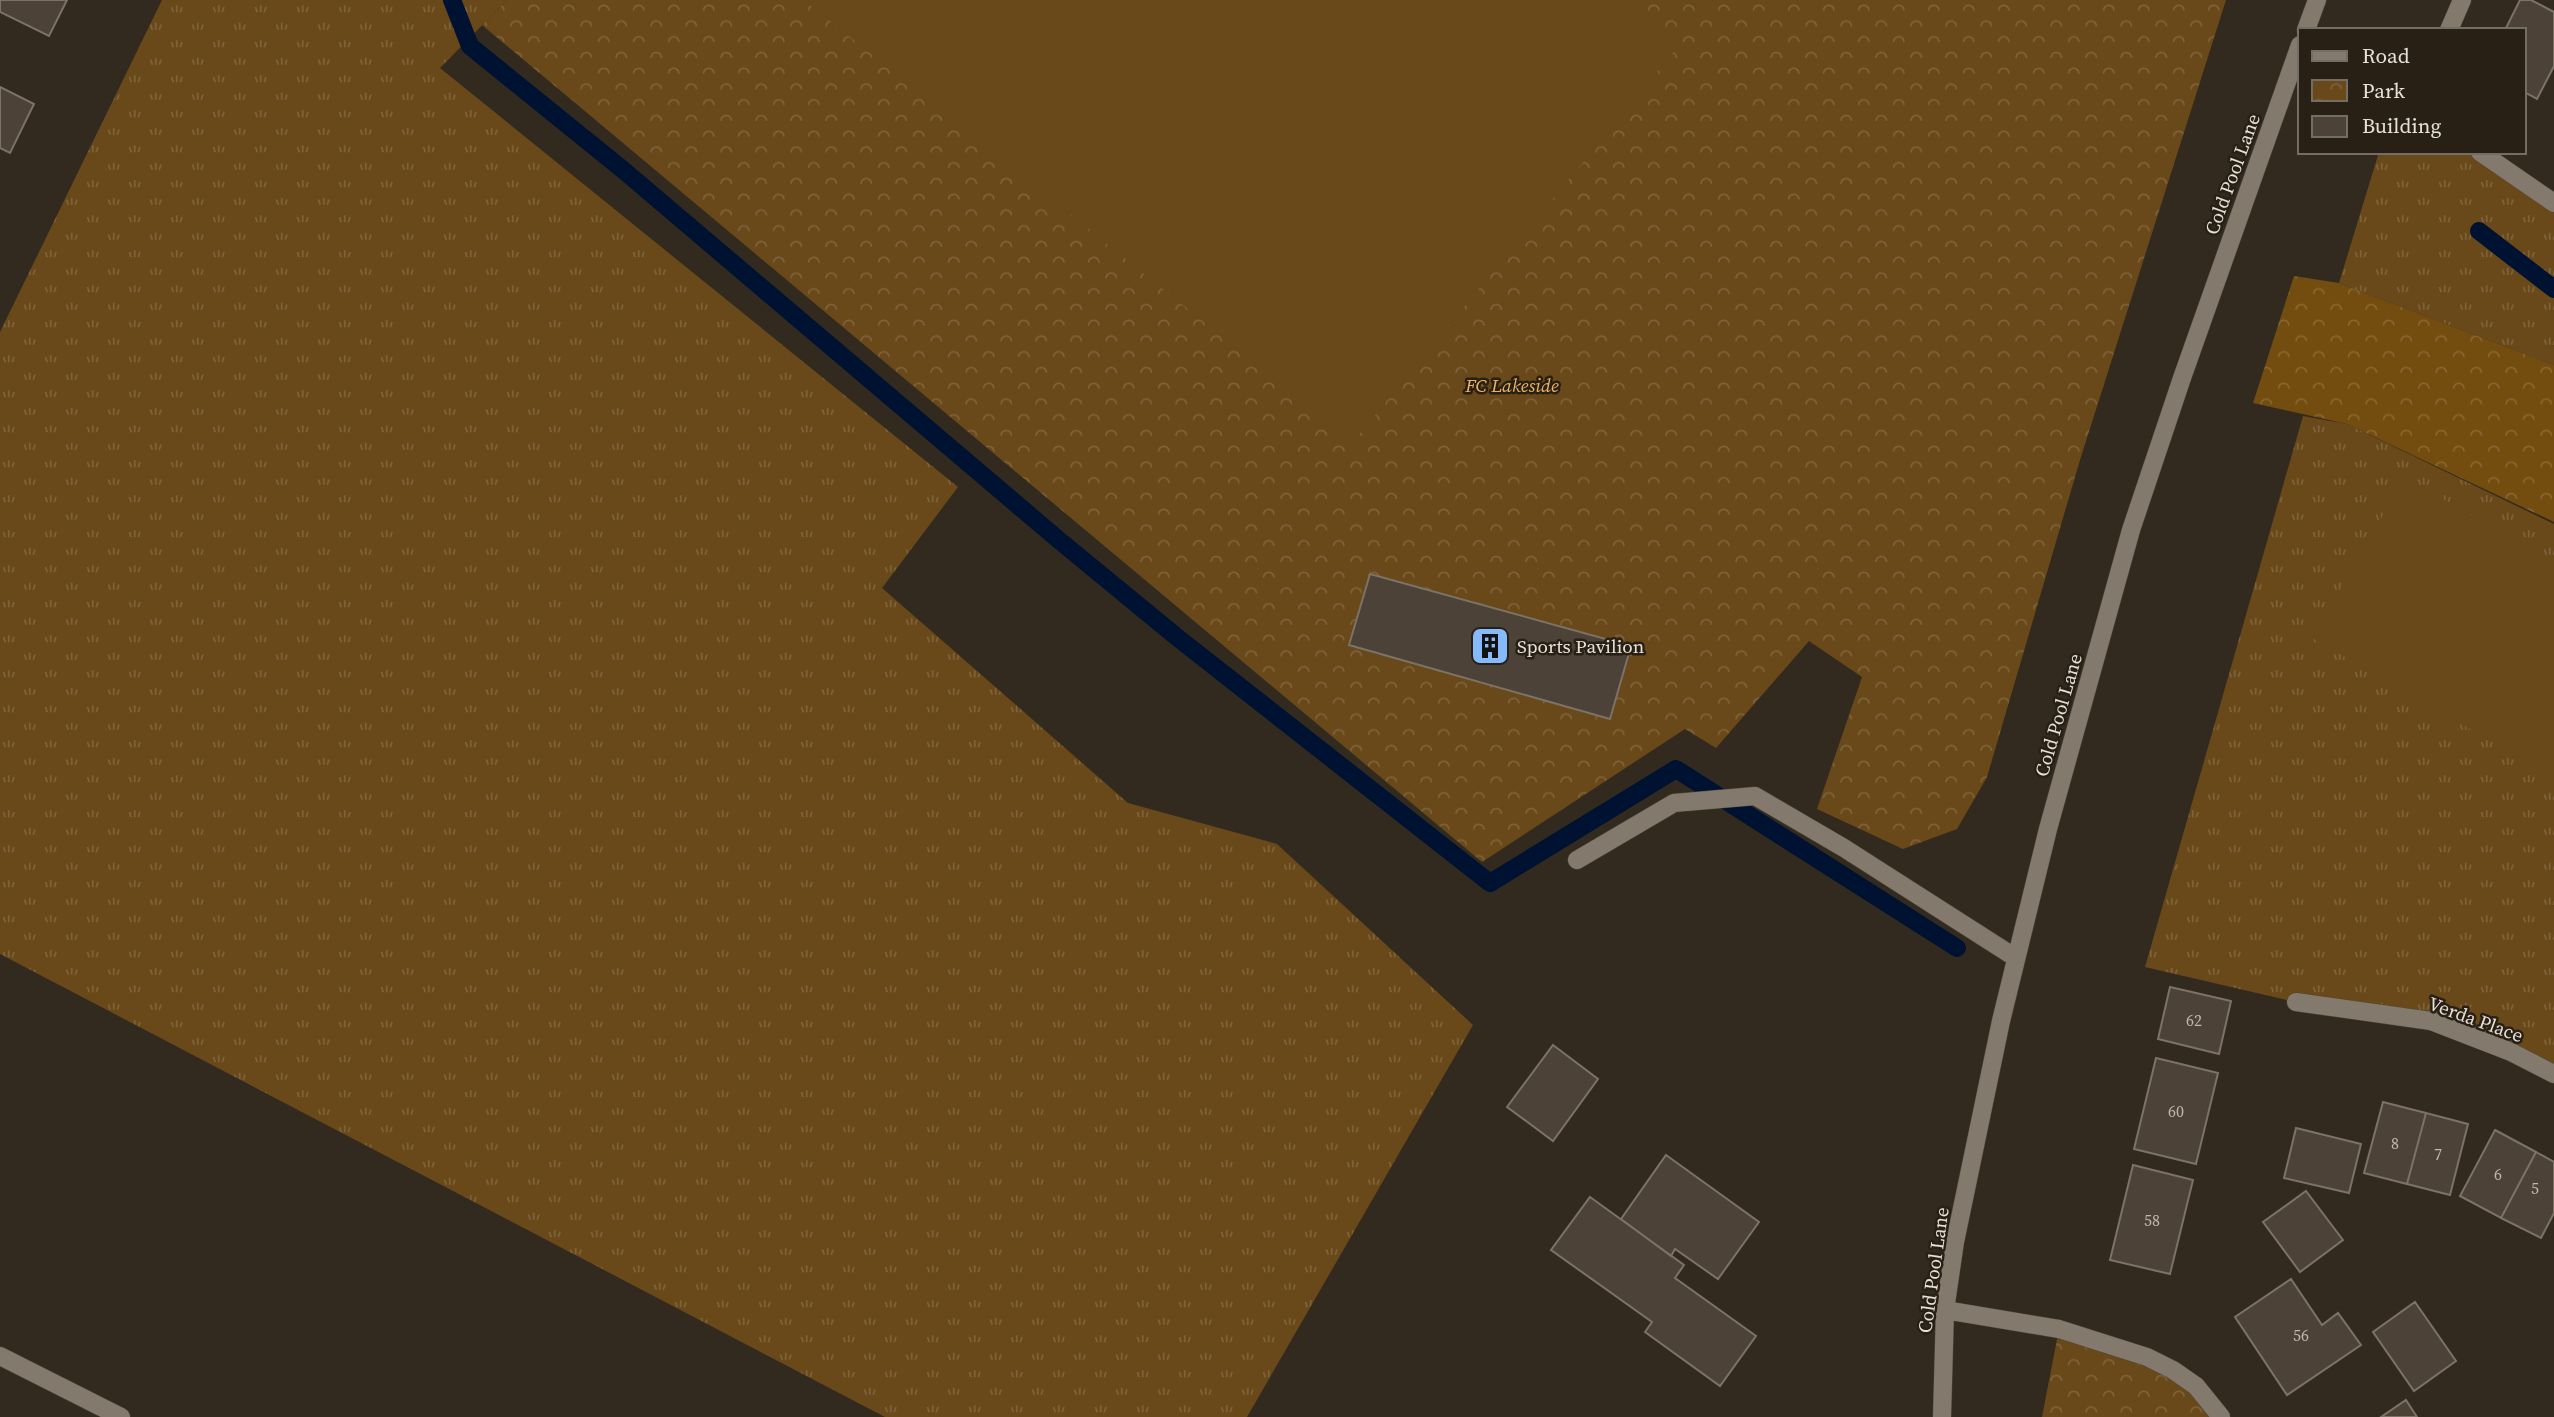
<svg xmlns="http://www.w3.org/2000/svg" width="2554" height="1417" viewBox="0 0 2554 1417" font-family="'Source Serif 4',serif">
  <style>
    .grass { fill: url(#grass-tufts) }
    .forest { fill: url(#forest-crowns) }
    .park { fill: url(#park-crowns) }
    .pitch { fill: #694819 }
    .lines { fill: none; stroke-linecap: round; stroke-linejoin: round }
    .stream { stroke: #001231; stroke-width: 18 }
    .building { fill: #4c4237; stroke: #7c7265; stroke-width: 2 }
    .minor-casing { stroke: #4f483e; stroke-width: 19 }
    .minor { stroke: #83796c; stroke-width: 18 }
    .labels { text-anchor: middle; stroke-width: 5; stroke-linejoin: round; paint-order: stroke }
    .number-label { font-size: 16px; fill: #c0b8b0 }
    .street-label { font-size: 19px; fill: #e6e0d9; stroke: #282015 }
    .park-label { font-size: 19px; font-style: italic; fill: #edb162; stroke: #282015 }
    .poi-label { font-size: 19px; fill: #e6e0d9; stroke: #282015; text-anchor: start }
  </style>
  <defs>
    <pattern id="grass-tufts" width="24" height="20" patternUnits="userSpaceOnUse" patternTransform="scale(1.75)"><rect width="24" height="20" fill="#694819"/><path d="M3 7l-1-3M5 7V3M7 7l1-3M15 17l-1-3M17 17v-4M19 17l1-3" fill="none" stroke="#7e623a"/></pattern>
    <pattern id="forest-crowns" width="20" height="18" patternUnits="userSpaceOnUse" patternTransform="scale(1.75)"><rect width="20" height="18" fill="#734c0f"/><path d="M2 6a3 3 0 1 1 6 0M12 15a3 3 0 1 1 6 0" fill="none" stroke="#876631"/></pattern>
    <pattern id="park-crowns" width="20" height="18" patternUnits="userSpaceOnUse" patternTransform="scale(1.75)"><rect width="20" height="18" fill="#694819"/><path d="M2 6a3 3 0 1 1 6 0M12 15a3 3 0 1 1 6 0" fill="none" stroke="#7e623a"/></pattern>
  </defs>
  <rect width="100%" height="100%" fill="#322a1f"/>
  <!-- grass -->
  <path class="grass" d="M 162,0 L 507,0 L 440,68 L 958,487 L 882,588 L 1128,803 L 1277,844 L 1473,1025 L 1247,1417 L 885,1417 L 0,954 L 0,332 Z
    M 2379,152 L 2468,152 L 2502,170 L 2554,203 L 2554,365 L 2339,283 Z
    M 2303,416 L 2347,424 L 2554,524 L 2554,1074 L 2431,1021 L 2296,1002 L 2145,967 Z"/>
  <!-- forest -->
  <path class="forest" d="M 2294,276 L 2339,283 L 2554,365 L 2554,522 L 2347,424 L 2253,403 Z"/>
  <!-- park -->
  <path class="park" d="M 507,0 L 2226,0 L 2080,460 L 1987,777 L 1957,829 L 1903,849 L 1817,809 L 1862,677 L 1809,641 L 1716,748 L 1685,729 L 1482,862 L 482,25 Z
    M 2059,1329 L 2147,1357 L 2221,1417 L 2042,1417 Z"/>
  <!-- pitch -->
  <path class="pitch" d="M 804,0 L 1625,0 L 1680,44 L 1353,442 Z
    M 2405,477 L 2554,563 L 2554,777 L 2312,638 Z"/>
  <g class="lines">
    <!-- stream -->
    <path class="stream" d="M 452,0 L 470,46 L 622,169 L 1060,541 L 1178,638 L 1490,883 L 1676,769 L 1957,948
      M 2479,231 L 2554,289"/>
  </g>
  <!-- building -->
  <path class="building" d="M 0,0 L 67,0 L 49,36 L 0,12 Z
    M 2520,0 L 2531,0 L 2554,12 L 2554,66 L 2537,99 L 2524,92 L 2524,30 L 2505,30 Z
    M 0,87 L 34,104 L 10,153 L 0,148 Z
    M 1370,574 L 1631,646 L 1610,719 L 1349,645 Z
    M 2170,987 L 2231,1001 L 2219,1054 L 2158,1039 Z
    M 1553,1045 L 1598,1079 L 1553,1141 L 1507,1107 Z
    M 2156,1058 L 2218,1073 L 2196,1164 L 2134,1149 Z
    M 2383,1102 L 2426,1113 L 2407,1184 L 2364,1173 Z
    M 2426,1113 L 2468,1124 L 2450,1195 L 2407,1184 Z
    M 2296,1128 L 2361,1144 L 2349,1193 L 2284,1178 Z
    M 2495,1130 L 2536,1152 L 2501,1218 L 2460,1196 Z
    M 2536,1152 L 2554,1162 L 2554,1213 L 2541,1238 L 2501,1218 Z
    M 1666,1155 L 1759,1222 L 1718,1279 L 1675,1249 L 1671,1256 L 1621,1219 Z
    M 2133,1165 L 2193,1180 L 2170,1274 L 2110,1260 Z
    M 2306,1191 L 2343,1240 L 2300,1272 L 2263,1222 Z
    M 1590,1197 L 1684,1265 L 1675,1278 L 1756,1336 L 1720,1386 L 1645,1332 L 1652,1322 L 1551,1250 Z
    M 2291,1279 L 2322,1325 L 2338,1313 L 2361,1345 L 2287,1395 L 2235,1317 Z
    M 2415,1302 L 2456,1361 L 2414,1391 L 2373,1332 Z
    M 2406,1400 L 2417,1417 L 2381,1417 Z"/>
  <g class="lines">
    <defs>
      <path id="minor" d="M 2306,30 L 2317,0
        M 2449,30 L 2462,0
        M 2480,152 L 2554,203
        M 1577,860 L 1674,803 L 1755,796 L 1844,848 L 2016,958
        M 2296,1002 L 2431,1021 L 2511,1052 L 2554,1074
        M 1945,1310 L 2059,1329 L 2147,1357 L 2173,1370 L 2196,1386 L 2221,1417
        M 0,1356 L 121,1417
        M 1942,1417 L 1945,1310 L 1955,1242 L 2001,1021 L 2048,829 L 2131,530 L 2182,378 L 2300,45"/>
    </defs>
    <!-- minor casing -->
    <use href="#minor" class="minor-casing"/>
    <!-- minor -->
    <use href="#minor" class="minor"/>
  </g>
  <!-- icons -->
  <defs>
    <symbol id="building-square" viewBox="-11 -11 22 22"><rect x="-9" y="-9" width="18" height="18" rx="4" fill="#86bbfb" stroke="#282015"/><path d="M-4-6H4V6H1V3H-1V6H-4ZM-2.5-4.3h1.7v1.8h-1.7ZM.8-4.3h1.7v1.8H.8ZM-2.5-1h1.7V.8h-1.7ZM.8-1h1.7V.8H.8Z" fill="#111"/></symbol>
  </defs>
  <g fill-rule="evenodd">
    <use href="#building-square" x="1468" y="624" width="44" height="44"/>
  </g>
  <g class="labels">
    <!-- number labels -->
    <g class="number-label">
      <text x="2194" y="1026">62</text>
      <text x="2176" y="1117">60</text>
      <text x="2395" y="1149">8</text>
      <text x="2438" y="1160">7</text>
      <text x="2498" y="1180">6</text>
      <text x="2535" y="1194">5</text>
      <text x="2152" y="1226">58</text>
      <text x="2301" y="1341">56</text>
    </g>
    <!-- street labels -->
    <g class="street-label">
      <text transform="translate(2232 174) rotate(-70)" y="7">Cold Pool Lane</text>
      <text transform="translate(2058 715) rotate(-74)" y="7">Cold Pool Lane</text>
      <text transform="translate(2476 1019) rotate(20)" y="7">Verda Place</text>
      <text transform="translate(1933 1270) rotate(-82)" y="7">Cold Pool Lane</text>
    </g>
    <!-- park labels -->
    <g class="park-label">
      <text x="1512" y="392">FC Lakeside</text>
    </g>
    <!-- poi labels -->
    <g class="poi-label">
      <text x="1517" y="653">Sports Pavilion</text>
    </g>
  </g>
  <!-- legend -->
  <rect x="2298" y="28" width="228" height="126" fill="#282015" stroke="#746d63" stroke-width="2"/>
  <rect x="2312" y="51" width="35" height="10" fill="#83796c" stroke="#746d63" stroke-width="2"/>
  <text x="2362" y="63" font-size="21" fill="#e6e0d9">Road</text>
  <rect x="2312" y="80" width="35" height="21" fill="url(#park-crowns)" stroke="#746d63" stroke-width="2"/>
  <text x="2362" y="98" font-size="21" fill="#e6e0d9">Park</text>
  <rect x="2312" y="116" width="35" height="21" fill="#4c4237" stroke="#746d63" stroke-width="2"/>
  <text x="2362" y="133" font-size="21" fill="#e6e0d9">Building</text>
</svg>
